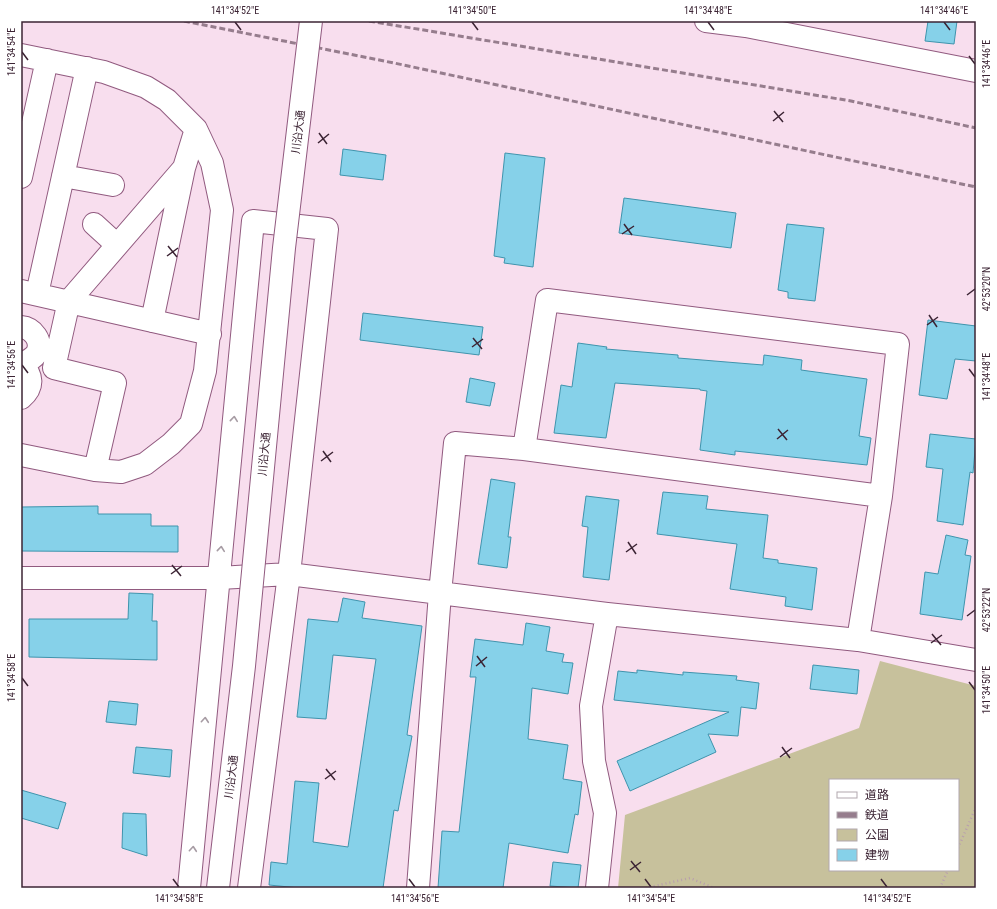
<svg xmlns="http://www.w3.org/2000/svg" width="997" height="909" viewBox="0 0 997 909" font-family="'Roboto Condensed','Noto Sans JP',sans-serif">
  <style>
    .green { fill: #c7c19c; fill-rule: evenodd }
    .building { fill: #86d1e9; stroke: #3f94ad }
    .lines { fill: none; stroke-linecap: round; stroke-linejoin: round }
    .minor-casing { stroke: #915a7f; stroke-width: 24 }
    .path { stroke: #b89eae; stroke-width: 2.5; stroke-dasharray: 1 3; stroke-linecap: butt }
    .minor { stroke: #fff; stroke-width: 22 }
    .rail { stroke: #967d8d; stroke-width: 3; stroke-dasharray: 6 3; stroke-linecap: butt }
    .minor-bridge-casing { stroke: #915a7f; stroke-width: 24; stroke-linecap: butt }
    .minor-bridge { stroke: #fff; stroke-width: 22 }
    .oneway { stroke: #a79ca4 }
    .ticks { fill: none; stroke: #3c2434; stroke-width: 1.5 }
    .labels { text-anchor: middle; stroke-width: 4; stroke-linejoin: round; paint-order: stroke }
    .street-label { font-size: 11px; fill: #3c2434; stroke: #fff }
    .neatline { fill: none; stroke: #3c2434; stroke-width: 1.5 }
    .ticks-label { font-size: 10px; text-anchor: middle; fill: #3c2434 }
  </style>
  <rect width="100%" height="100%" fill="#f8deee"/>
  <!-- green -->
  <path class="green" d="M 880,661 L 976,686 L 976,888 L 618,888 L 625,815 L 859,728 ZM 830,780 L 958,780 L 958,870 L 830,870 Z"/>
  <!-- building -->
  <path class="building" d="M 928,21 L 957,21 L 954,44 L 925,41 Z
    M 343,149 L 386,155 L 383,180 L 340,175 Z
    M 505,153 L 545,158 L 533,267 L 504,263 L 505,258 L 494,256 Z
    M 624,198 L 736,213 L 731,248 L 619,233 Z
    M 787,224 L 824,228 L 815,301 L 788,298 L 788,292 L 778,290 Z
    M 363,313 L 483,327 L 479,355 L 360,340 Z
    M 928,320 L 976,326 L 976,361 L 955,359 L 947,399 L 919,395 Z
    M 578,343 L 607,347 L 606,349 L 678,355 L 678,358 L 763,365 L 764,355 L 802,360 L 801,370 L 867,379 L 859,436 L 871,438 L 867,465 L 735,451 L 735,455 L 700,450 L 707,391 L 700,390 L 700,389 L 615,383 L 606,438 L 554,433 L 561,385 L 572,387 Z
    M 470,378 L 495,383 L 490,406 L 466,402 Z
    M 930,434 L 976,439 L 973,473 L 970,472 L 963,525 L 937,521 L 943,469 L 926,467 Z
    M 491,479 L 515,483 L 508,537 L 511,537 L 507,568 L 478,564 Z
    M 663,492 L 708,496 L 706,509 L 768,515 L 763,558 L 778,560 L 778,563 L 817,568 L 812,610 L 785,606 L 786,597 L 730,589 L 737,544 L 657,534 Z
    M 586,496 L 619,500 L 609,580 L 583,577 L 588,527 L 582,526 Z
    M 98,506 L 98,514 L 151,514 L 151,526 L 178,526 L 178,552 L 21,551 L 21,507 Z
    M 946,535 L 968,540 L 965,555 L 971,556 L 962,620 L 920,614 L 925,572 L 938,574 Z
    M 129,593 L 153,594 L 152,621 L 157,621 L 157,660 L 29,657 L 29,619 L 128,619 Z
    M 343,598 L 365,602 L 362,618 L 422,626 L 407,735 L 412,736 L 398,811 L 394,810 L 383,888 L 299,888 L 269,885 L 271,862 L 287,864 L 295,781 L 319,783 L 313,842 L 348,847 L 376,659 L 333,655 L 326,719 L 297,717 L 308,619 L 338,622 Z
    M 526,623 L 550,627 L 546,651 L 564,654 L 562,662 L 573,663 L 568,694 L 532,688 L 528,739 L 568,745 L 563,779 L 582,782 L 578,815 L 575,814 L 568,853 L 509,843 L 503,888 L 438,888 L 442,831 L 459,832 L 476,677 L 470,677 L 475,639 L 523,645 Z
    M 813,665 L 859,670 L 857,694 L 810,689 Z
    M 637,670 L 683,675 L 683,672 L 737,676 L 736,680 L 759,683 L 756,709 L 741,707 L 738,736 L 708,734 L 716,752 L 630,791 L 617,761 L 729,712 L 614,700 L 618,671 L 637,673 Z
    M 109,701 L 138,704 L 136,725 L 106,722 Z
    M 136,747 L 172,750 L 170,777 L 133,773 Z
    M 21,790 L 66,803 L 58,829 L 21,818 Z
    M 123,813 L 146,814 L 147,856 L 122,848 Z
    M 553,862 L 581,865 L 578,888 L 550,886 Z"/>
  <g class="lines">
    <defs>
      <path id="minor" d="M 706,21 L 746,26 L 976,71
        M 21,55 L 104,72 L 146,87 L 167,100 L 196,129 L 212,163 L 222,210 L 205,371 L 191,424 L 171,444 L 145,464 L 121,472 L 95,470 L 21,455
        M 63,176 L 113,185
        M 21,177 L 47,60
        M 94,224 L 117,245
        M 21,291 L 210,334
        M 37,294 L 87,68
        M 152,321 L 184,168 L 196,129
        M 21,327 C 33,328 43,341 37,353 C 33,359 28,361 21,364
        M 21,364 C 33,375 34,387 21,398
        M 524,449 L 547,300 L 898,344 L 881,496
        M 95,470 L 115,383 L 54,368 L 69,301 L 184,168
        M 21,578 L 219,578 L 289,574 L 607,614 L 858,640 L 976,660
        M 189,888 L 253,221 L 327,229 L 289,574 L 249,888
        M 418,888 L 440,593 L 455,443 L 524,449 L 881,496 L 858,640
        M 597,888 L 605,813 L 594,761 L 591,706 L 607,614"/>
    </defs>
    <!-- minor casing -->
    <use href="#minor" class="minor-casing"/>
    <!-- path -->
    <path class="path" d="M 958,848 L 976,807
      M 646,888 L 690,878 L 714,888
      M 940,888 L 948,870"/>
    <!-- minor -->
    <use href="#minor" class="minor"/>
    <!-- rail -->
    <path class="rail" d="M 184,21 L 394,63 L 976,187
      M 369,21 L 851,101 L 976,128"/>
    <defs>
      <path id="minor-bridge" d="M 218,888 L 244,666 L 284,248 L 311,21"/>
    </defs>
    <!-- minor-bridge casing -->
    <use href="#minor-bridge" class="minor-bridge-casing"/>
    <!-- minor-bridge -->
    <use href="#minor-bridge" class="minor-bridge"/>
  </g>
  <!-- one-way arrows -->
  <defs><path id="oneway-chevron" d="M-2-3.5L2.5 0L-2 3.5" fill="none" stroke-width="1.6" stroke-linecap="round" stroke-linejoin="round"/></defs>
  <g class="oneway">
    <use href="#oneway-chevron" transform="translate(234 419) rotate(-84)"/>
    <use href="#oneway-chevron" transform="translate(221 549) rotate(-84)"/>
    <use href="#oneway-chevron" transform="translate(205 720) rotate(-85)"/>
    <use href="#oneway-chevron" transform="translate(193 849) rotate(-85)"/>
  </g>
  <!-- ticks -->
  <path class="ticks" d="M 235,22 L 241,30M 472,22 L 478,30M 708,22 L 714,30M 944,22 L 950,30M 22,52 L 28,60M 969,56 L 975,64M 774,111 L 783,122M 773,121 L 784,112M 319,133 L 327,144M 318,143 L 329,134M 624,224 L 632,235M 622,234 L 634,226M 168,246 L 177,257M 167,256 L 178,248M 967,295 L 975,289M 929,315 L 937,327M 927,325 L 938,317M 473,338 L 482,349M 472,347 L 483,339M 22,365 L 28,373M 969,369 L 975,377M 778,429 L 787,440M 777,439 L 788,430M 323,451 L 331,462M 321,461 L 333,452M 628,542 L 636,554M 626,552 L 637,544M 172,565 L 181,576M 171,574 L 182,566M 967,616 L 975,610M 932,634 L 941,645M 931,643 L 942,635M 477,656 L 485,667M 476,666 L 487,657M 22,678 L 28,686M 969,682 L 975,690M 782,747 L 790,758M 780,757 L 792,748M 326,769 L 335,780M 325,779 L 336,771M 631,861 L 640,872M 630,870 L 641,862M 173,879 L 179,887M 409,879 L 415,887M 645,879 L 651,887M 881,879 L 887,887"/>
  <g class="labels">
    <!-- street labels -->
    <g class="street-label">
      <text transform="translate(298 132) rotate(-83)" y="4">川沿大通</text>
      <text transform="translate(264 454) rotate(-85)" y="4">川沿大通</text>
      <text transform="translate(231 777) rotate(-83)" y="4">川沿大通</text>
    </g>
  </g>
  <!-- border -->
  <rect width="997" height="909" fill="none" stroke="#ffffff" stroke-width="44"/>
  <!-- legend -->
  <rect x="829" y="779" width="130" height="92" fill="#ffffff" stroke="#b1a7ae"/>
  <rect x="837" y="792" width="20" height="6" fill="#ffffff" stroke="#b1a7ae"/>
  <text x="865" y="799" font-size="12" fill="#3c2434">道路</text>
  <rect x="837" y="812" width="20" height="6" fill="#967d8d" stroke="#b1a7ae"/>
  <text x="865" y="819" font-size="12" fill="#3c2434">鉄道</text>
  <rect x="837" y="829" width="20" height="12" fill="#c7c19c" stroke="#b1a7ae"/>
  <text x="865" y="839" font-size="12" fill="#3c2434">公園</text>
  <rect x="837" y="849" width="20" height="12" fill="#86d1e9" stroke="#b1a7ae"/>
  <text x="865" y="859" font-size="12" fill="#3c2434">建物</text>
  <rect x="22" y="22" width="953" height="865" class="neatline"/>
  <g class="ticks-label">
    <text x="235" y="14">141°34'52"E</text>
    <text x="472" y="14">141°34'50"E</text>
    <text x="708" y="14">141°34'48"E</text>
    <text x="944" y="14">141°34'46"E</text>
    <text transform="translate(11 52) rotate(-90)" y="4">141°34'54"E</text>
    <text transform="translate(986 64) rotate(-90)" y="4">141°34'46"E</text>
    <text transform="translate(986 289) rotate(-90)" y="4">42°53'20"N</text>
    <text transform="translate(11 365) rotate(-90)" y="4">141°34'56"E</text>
    <text transform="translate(986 377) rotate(-90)" y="4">141°34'48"E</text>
    <text transform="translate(986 610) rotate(-90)" y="4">42°53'22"N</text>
    <text transform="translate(11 678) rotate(-90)" y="4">141°34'58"E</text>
    <text transform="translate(986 690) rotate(-90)" y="4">141°34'50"E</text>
    <text x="179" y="902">141°34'58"E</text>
    <text x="415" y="902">141°34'56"E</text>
    <text x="651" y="902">141°34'54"E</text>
    <text x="887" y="902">141°34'52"E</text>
  </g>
</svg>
